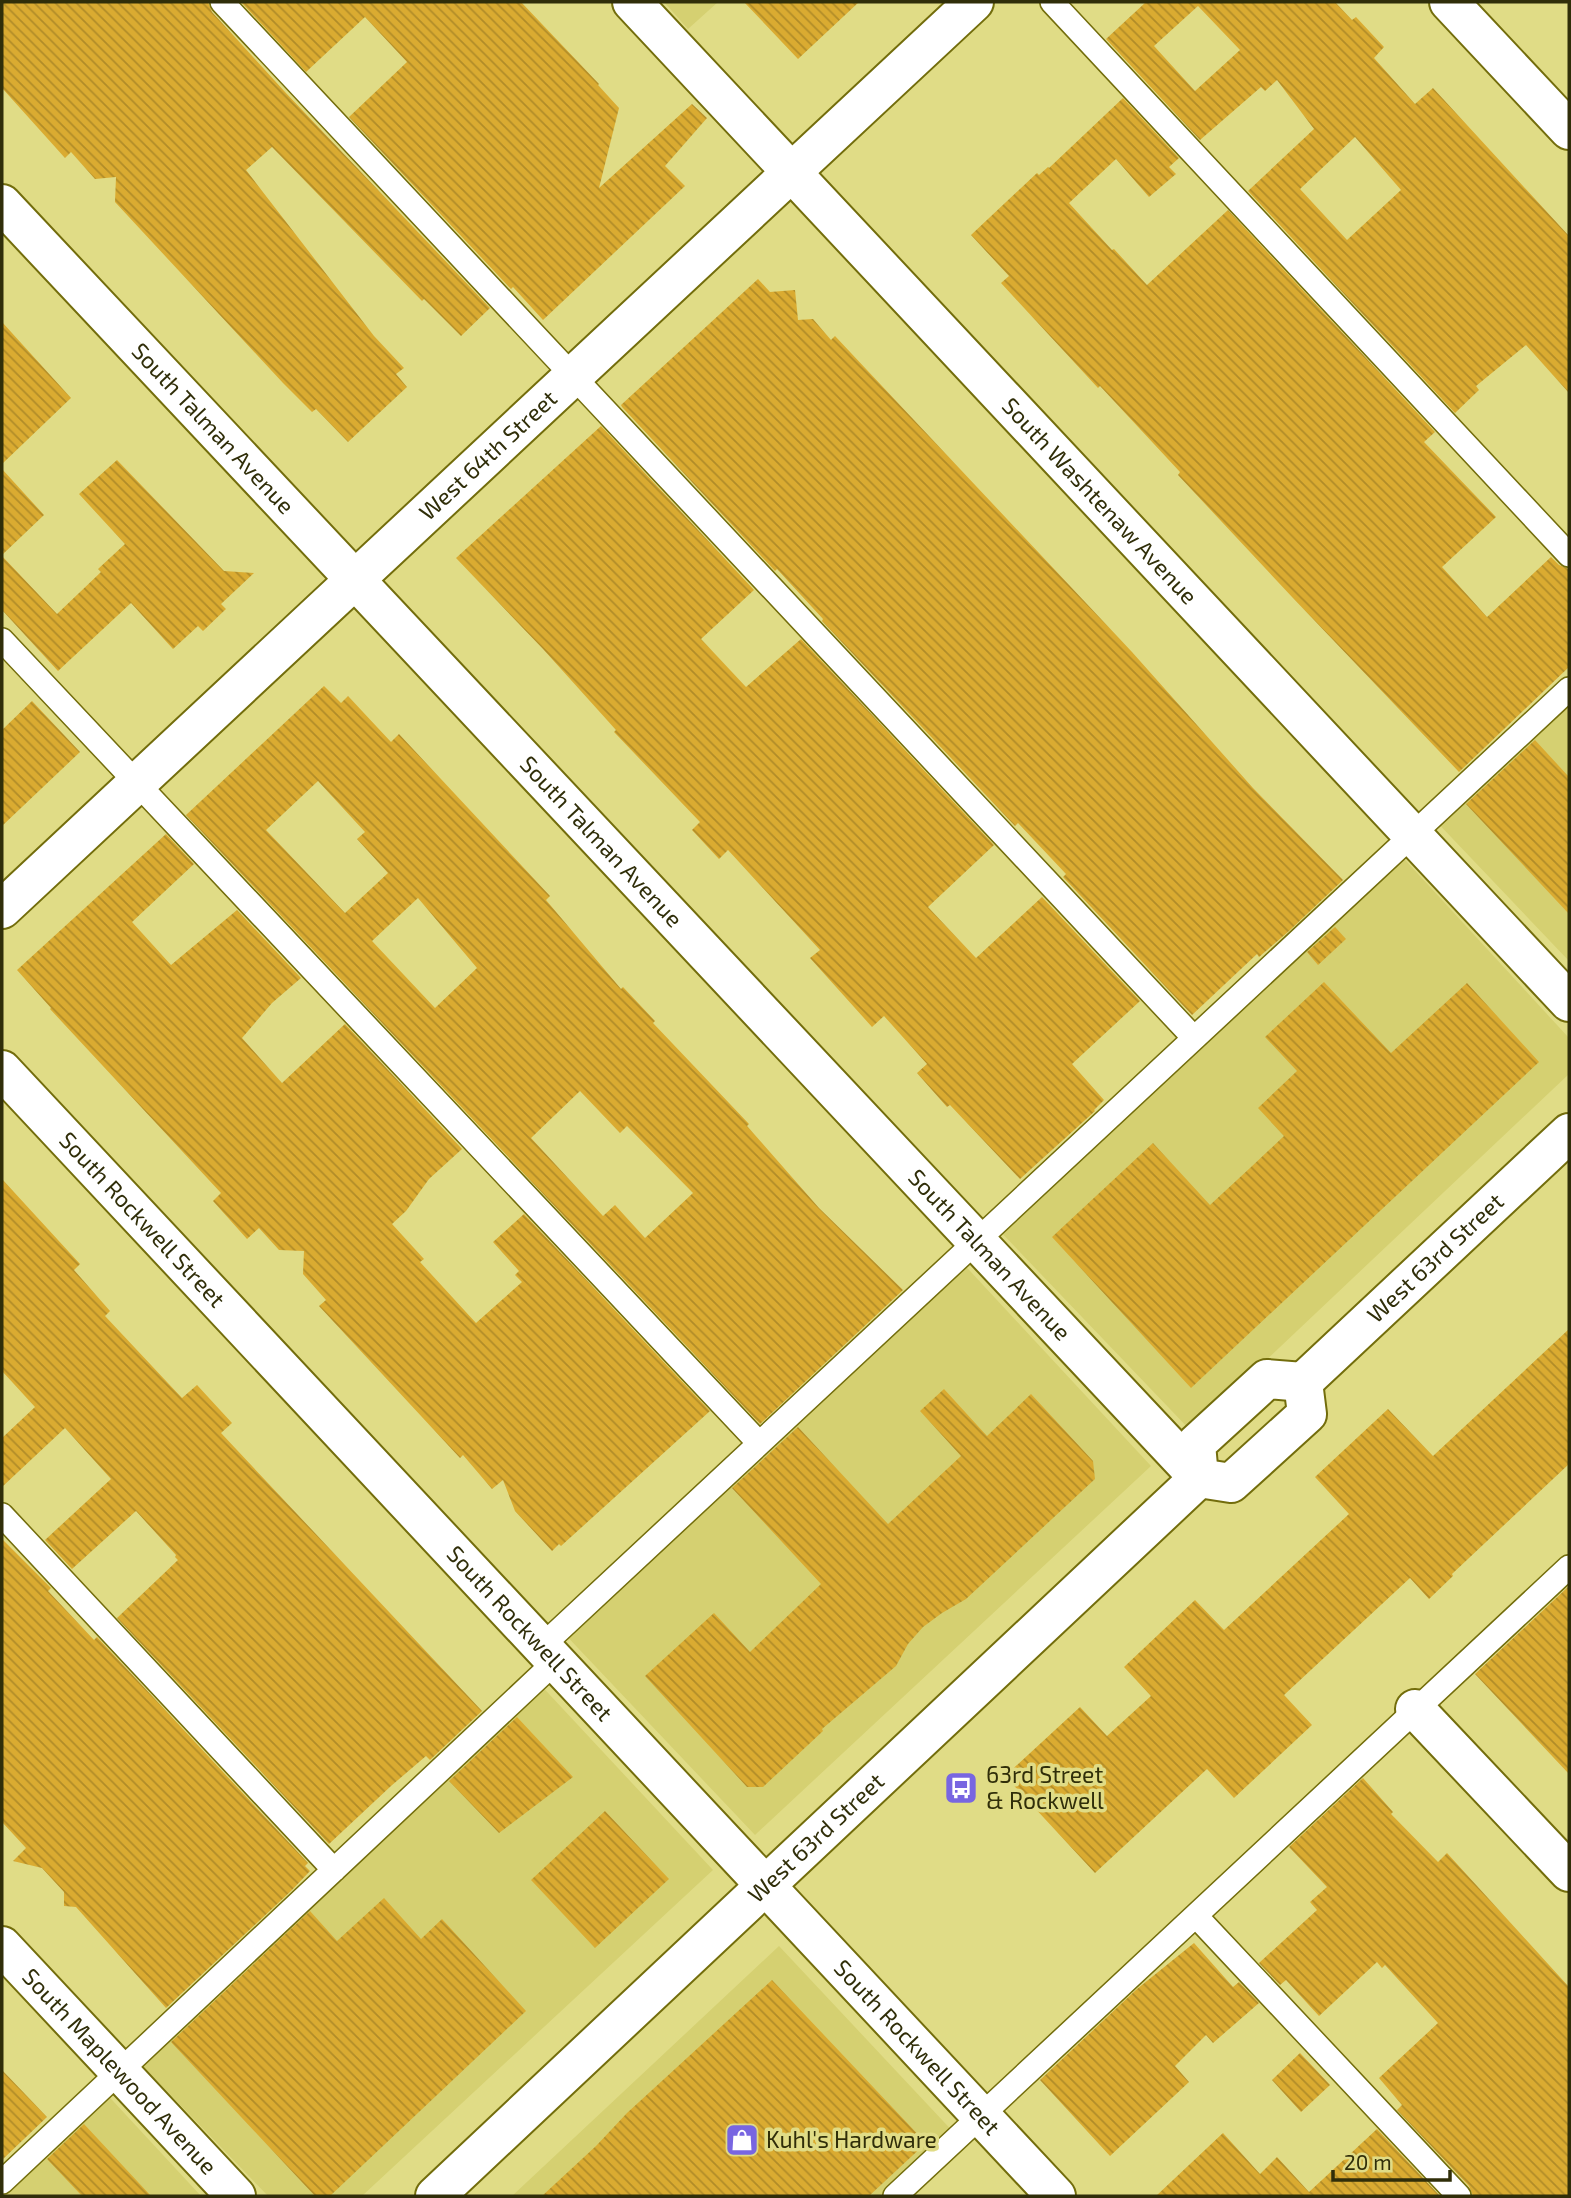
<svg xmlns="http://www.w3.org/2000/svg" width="1571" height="2198" viewBox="0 0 1571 2198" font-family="'Exo 2',sans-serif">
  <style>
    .built { fill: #d5d071 }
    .building { fill: url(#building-back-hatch); fill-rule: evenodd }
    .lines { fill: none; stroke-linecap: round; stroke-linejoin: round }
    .lane-casing { stroke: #736d0c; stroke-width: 26 }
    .street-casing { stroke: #736d0c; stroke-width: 42 }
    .secondary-casing { stroke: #736d0c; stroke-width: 42 }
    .lane { stroke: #fff; stroke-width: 23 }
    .street { stroke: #fff; stroke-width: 38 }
    .secondary { stroke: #fff; stroke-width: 38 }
    .labels { text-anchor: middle; stroke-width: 7; stroke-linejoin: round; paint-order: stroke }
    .street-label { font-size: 23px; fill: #302e09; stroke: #e0dc86 }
    .poi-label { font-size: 23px; fill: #302e09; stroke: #e0dc86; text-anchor: start }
  </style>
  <defs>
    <pattern id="building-back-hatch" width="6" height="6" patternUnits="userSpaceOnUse" patternTransform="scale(1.75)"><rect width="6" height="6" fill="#daab31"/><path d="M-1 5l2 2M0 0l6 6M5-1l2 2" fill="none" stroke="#b18c28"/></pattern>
  </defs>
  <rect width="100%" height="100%" fill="#e0dc86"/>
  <!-- built -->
  <path class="built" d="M 664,2 L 718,2 L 688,29 Z
    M 1569,689 L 1569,961 L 1432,817 Z
    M 1396,850 L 1569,1038 L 1569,1074 L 1191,1431 L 994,1225 Z
    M 958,1258 L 1151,1466 L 755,1835 L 560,1629 Z
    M 536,1680 L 713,1870 L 362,2196 L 268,2196 L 134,2057 Z
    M 779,1946 L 958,2137 L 895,2196 L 512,2196 Z
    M 101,2088 L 201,2196 L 2,2196 L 2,2182 Z"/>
  <!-- building -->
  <path class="building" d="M 2,2 L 208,2 L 212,12 L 285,92 L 490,308 L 461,336 L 424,299 L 422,301 L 272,147 L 246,170 L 374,336 L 404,368 L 396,374 L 407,387 L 348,442 L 316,409 L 312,412 L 283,383 L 115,202 L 116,177 L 95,179 L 71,152 L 65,158 L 2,88 Z
    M 241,2 L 521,2 L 599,84 L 598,85 L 619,108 L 599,188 L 692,104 L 707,118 L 665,166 L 685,186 L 543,320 L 513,287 L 511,289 L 349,117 L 407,62 L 365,17 L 306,72 Z
    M 744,2 L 859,2 L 798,59 Z
    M 1146,2 L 1335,2 L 1352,20 L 1356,17 L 1384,47 L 1374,58 L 1415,104 L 1433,88 L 1569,236 L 1569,393 L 1526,345 L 1476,386 L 1479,390 L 1455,413 L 1248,191 L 1314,129 L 1277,80 L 1265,91 L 1261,87 L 1200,140 L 1106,39 ZM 1198,6 L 1240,50 L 1195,91 L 1154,46 ZM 1355,137 L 1401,190 L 1347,240 L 1300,189 Z
    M 1123,98 L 1179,158 L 1169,167 L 1176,174 L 1149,197 L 1116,159 L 1069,203 L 1112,250 L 1114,249 L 1147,285 L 1228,210 L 1435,432 L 1424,442 L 1496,517 L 1442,567 L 1487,617 L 1551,557 L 1559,565 L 1569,569 L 1569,667 L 1459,772 L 1293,598 L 1178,475 L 1180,472 L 1100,386 L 1098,388 L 1001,283 L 1009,276 L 971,235 L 1037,173 L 1039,175 L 1048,167 L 1049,168 Z
    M 758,279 L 770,292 L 795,290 L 798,320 L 813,319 L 831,340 L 835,336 L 1132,652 L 1253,788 L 1343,880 L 1289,931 L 1259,957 L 1257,954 L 1192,1015 L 1063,877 L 1066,874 L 1018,823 L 1015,826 L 822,621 L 823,619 L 777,569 L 775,571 L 622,407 L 621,405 Z
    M 2,322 L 71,398 L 2,464 Z
    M 601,426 L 754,590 L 701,639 L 746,687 L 801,639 L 994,845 L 928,907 L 976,958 L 1042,897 L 1140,1001 L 1072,1064 L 1104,1100 L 1094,1110 L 1095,1111 L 1020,1179 L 950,1105 L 947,1107 L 917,1073 L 927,1064 L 884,1016 L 872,1027 L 810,958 L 820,950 L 728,850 L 719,859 L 692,830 L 700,822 L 614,732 L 616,730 L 543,649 L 456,558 Z
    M 117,460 L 224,571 L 254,573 L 221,604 L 226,609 L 203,631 L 198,626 L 173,649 L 131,603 L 58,671 L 2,610 L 2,556 L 57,614 L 101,572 L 98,569 L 125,544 L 79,494 Z
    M 2,469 L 44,515 L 2,555 Z
    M 324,686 L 341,703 L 348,696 L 391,742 L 399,734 L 550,896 L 546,900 L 621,989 L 623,987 L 655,1021 L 653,1023 L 749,1124 L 747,1126 L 819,1208 L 903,1290 L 760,1424 L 186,815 ZM 318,781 L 365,832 L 357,839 L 388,873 L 345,913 L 266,830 ZM 418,898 L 477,968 L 435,1008 L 372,941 ZM 580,1091 L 620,1133 L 627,1126 L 693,1193 L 645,1238 L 615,1205 L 603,1216 L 531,1138 Z
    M 32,701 L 80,752 L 2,826 L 2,730 Z
    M 1535,740 L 1569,777 L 1569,914 L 1466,804 Z
    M 166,834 L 194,864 L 132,922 L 171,965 L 237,910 L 301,978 L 272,1003 L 242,1038 L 282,1083 L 345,1024 L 462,1149 L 429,1179 L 406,1211 L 392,1224 L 424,1259 L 420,1262 L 476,1323 L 522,1282 L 515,1275 L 519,1271 L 493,1242 L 524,1214 L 710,1411 L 561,1546 L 559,1544 L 552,1551 L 515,1511 L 503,1480 L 492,1489 L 463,1455 L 460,1458 L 319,1306 L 326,1300 L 303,1274 L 304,1251 L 279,1250 L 259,1228 L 247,1239 L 213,1201 L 221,1193 L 50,1009 L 51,1008 L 17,970 Z
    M 1335,927 L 1346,939 L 1318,965 L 1307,952 Z
    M 1324,982 L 1391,1053 L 1467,983 L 1539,1062 L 1191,1388 L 1052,1237 L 1153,1143 L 1210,1205 L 1250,1168 L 1284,1136 L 1258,1108 L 1297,1071 L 1265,1037 Z
    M 2,1179 L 80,1264 L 74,1270 L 110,1311 L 105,1316 L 182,1398 L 197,1385 L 232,1423 L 221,1433 L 482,1711 L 430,1760 L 426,1756 L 391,1786 L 329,1844 L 117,1618 L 178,1560 L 175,1557 L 176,1555 L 136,1511 L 72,1569 L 45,1540 L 111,1479 L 65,1428 L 2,1487 L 2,1438 L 35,1407 L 2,1371 Z
    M 1569,1329 L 1569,1464 L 1452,1574 L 1453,1576 L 1429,1599 L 1410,1578 L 1284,1695 L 1312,1725 L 1234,1798 L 1207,1769 L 1095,1873 L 1005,1776 L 1080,1707 L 1107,1736 L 1151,1696 L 1124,1667 L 1195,1600 L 1224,1630 L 1349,1514 L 1315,1477 L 1388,1409 L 1433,1456 Z
    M 944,1389 L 987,1436 L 1031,1394 L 1093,1461 L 1095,1479 L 966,1599 L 942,1613 L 923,1627 L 908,1644 L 896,1666 L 822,1729 L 823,1731 L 763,1787 L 747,1787 L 645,1676 L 714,1613 L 750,1652 L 821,1584 L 732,1488 L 798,1427 L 888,1524 L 961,1456 L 920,1411 Z
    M 2,1539 L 51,1588 L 48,1591 L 94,1640 L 97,1637 L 308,1863 L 305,1866 L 310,1871 L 291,1891 L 166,2008 L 76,1907 L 64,1906 L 64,1892 L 42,1868 L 13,1861 L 26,1848 L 2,1822 Z
    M 1569,1586 L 1569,1774 L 1475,1674 Z
    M 517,1717 L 573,1777 L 499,1833 L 449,1781 Z
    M 1363,1778 L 1393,1812 L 1391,1814 L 1438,1862 L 1447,1853 L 1569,1987 L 1569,2196 L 1473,2196 L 1469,2186 L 1397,2110 L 1402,2105 L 1379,2078 L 1438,2023 L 1385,1965 L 1382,1968 L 1377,1962 L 1319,2016 L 1286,1980 L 1280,1985 L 1259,1963 L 1317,1910 L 1310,1902 L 1327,1887 L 1289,1847 Z
    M 605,1811 L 669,1879 L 595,1948 L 531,1880 Z
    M 384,1898 L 421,1939 L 442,1919 L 526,2011 L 330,2196 L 315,2196 L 171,2042 L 310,1911 L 337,1941 Z
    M 1194,1943 L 1233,1987 L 1239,1982 L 1259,2003 L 1213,2043 L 1206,2035 L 1175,2066 L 1189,2082 L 1110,2156 L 1040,2080 L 1137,1989 Z
    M 772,1980 L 926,2143 L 869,2196 L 542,2196 L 596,2146 L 627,2113 Z
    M 1300,2053 L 1330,2085 L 1301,2112 L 1272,2080 Z
    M 2,2070 L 47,2117 L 2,2160 Z
    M 84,2124 L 151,2196 L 82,2196 L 47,2159 Z
    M 1377,2129 L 1440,2196 L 1156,2196 L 1223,2133 L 1260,2174 L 1277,2157 L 1309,2192 Z"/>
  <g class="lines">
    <defs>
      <path id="lane" d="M 222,2 L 1194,1038
        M 1052,2 L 1569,555
        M 2,640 L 759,1443
        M 2,1515 L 334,1870
        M 541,1647 L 1569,689
        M 1196,1916 L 1459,2196
        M 2,2182 L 555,1662
        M 895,2196 L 1569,1567"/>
      <g id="street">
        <path id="s1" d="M 632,2 L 1569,1002"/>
        <path d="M 1449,2 L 1569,130"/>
        <path id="s2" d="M 2,204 L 1199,1478"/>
        <path id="s3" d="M 2,909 L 974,2"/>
        <path id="s4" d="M 2,1070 L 1056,2196"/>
        <path d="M 1415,1709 L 1569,1872"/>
        <path id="s5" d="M 2,1946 L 236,2196"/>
      </g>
      <g id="secondary">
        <path id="s6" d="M 1199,1478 L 1196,1444 L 1267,1379 L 1303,1382 L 1569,1133"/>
        <path d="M 1199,1478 L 1231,1483 L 1307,1414 L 1303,1382"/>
        <path id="s7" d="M 435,2196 L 1199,1478"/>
      </g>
    </defs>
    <!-- lane casing -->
    <use href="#lane" class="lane-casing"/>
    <!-- street casing -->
    <use href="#street" class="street-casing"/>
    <!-- secondary casing -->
    <use href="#secondary" class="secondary-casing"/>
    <!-- lane -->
    <use href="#lane" class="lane"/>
    <!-- street -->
    <use href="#street" class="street"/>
    <!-- secondary -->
    <use href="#secondary" class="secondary"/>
  </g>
  <!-- icons -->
  <defs>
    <symbol id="bus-square" viewBox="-11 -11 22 22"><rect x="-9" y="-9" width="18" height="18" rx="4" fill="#7866e1" stroke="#e0dc86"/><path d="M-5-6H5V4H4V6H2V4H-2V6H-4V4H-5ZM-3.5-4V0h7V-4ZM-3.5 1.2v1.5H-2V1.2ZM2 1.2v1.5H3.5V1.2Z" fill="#fff"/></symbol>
    <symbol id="shop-square" viewBox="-11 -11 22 22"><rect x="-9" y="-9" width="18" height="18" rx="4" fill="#7866e1" stroke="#e0dc86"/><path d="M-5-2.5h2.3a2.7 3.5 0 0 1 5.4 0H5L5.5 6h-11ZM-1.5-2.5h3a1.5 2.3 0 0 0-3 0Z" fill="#fff"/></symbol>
  </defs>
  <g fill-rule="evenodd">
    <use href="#bus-square" x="942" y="1769" width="38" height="38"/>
    <use href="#shop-square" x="723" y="2121" width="38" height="38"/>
  </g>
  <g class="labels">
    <!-- street labels -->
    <g class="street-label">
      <text dy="8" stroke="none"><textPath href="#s2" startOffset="308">South Talman Avenue</textPath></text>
      <text dy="8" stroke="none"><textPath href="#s3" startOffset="665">West 64th Street</textPath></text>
      <text dy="8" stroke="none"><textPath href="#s1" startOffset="684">South Washtenaw Avenue</textPath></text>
      <text dy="8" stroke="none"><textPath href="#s2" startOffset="875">South Talman Avenue</textPath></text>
      <text dy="8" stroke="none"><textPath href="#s4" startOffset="205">South Rockwell Street</textPath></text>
      <text dy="8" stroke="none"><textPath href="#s2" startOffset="1442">South Talman Avenue</textPath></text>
      <text dy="8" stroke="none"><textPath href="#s6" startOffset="348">West 63rd Street</textPath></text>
      <text dy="8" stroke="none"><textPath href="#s4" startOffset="772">South Rockwell Street</textPath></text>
      <text dy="8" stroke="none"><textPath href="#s7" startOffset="523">West 63rd Street</textPath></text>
      <text dy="8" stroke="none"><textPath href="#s4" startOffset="1339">South Rockwell Street</textPath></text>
      <text dy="8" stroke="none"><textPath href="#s5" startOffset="172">South Maplewood Avenue</textPath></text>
    </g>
    <!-- poi labels -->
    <g class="poi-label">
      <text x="986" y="1783">63rd Street<tspan x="986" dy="26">&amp; Rockwell</tspan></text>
      <text x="766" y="2148">Kuhl's Hardware</text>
    </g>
  </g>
  <!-- border -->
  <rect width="1571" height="2198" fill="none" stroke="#302e09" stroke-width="7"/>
  <!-- scale -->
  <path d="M1333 2170v10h117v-10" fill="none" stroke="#302e09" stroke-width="3.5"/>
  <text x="1344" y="2170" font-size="21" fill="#302e09" stroke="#e0dc86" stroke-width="5" paint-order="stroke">20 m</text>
</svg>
